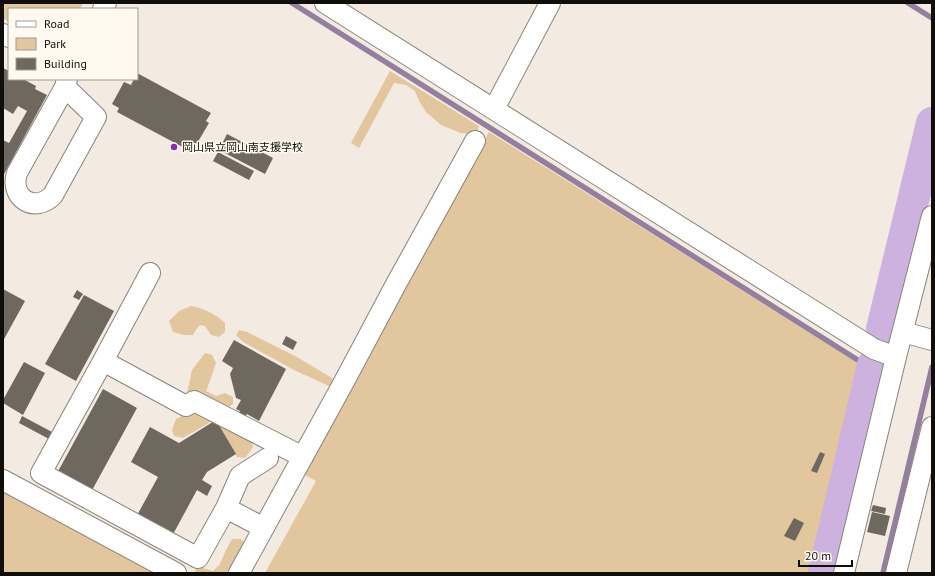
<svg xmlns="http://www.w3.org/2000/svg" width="935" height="576" viewBox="0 0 935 576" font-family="'PT Sans','Noto Sans JP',sans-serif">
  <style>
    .green { fill: #e1c69e }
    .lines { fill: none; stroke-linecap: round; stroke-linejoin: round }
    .stream { stroke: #94809e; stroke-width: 5.5 }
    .river { stroke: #cdb1de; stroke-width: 32 }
    .building { fill: #6e685e }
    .minor-casing { stroke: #8a837a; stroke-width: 22 }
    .minor { stroke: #fff; stroke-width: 20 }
    .poi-dot { fill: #8034a6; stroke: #fff9f0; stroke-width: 1.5 }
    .labels { text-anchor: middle; stroke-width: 3; stroke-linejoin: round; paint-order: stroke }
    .poi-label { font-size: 11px; fill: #100e0a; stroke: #fff9f0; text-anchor: start }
  </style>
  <rect width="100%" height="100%" fill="#f3ebe1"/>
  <!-- green -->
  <path class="green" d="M 3,3 L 83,3 L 80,9 L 9,9 L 9,22 L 3,18 Z
    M 390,71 L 479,126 L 476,134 L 461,133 L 441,125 L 426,112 L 419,101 L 415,91 L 406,85 L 394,83 L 359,148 L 351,143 Z
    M 489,132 L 866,368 L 816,573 L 265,573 L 316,481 L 303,474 L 374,341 Z
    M 191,306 C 203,308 216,314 225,323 L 225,332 L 219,337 L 211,335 L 205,326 L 200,325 L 197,328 L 193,335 L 184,335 L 173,332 L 169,321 L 179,311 Z
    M 239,330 L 247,332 L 295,356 L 337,381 L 336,385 L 329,386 L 294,370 L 243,342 L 236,335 Z
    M 205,353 L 212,355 L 216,363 L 211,378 L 206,391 L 216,396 L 225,393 L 233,397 L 233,404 L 224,410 L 250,437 L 253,447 L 245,458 L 237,457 L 216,419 L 183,438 L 174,436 L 172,430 L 176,419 L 194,410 L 197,398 L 187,393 L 192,370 Z
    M 3,489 L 159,573 L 3,573 Z
    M 232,539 L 241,539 L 245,544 L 227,573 L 195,573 L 196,566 L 213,571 L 220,564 L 225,552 Z"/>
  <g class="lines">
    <!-- stream -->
    <path class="stream" d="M 292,3 L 872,369
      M 908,3 L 932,18
      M 883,573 L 932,367"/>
    <!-- river -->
    <path class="river" d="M 882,329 L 932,123
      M 824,573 L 873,365"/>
  </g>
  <!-- building -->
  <path class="building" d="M 3,68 L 9,71 L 9,79 L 23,79 L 36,86 L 35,89 L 47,95 L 3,176 L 3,140 L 9,143 L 27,111 L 18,106 L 13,114 L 3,108 Z
    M 137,73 L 211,113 L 206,121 L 209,123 L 192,152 L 117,112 L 119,108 L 112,104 L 124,82 L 131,85 L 134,79 L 137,79 Z
    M 227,134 L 273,158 L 265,174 L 219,150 Z
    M 218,152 L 254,171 L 249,180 L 213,161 Z
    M 3,289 L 25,301 L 3,341 Z
    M 77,290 L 83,294 L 79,300 L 73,297 Z
    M 84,295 L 114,311 L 76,381 L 45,364 Z
    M 286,336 L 297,342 L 293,350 L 282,344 Z
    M 234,340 L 286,369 L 259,421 L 247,414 L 242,422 L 236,418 L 240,411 L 236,409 L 241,400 L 236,398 L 230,374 L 233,368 L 222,361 Z
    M 24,362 L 45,373 L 23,415 L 3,403 L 3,400 Z
    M 103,389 L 137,408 L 90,494 L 56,475 Z
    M 22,416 L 52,432 L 49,439 L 19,423 Z
    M 216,420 L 236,454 L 207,472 L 202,480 L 212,486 L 207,496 L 197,490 L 171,538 L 135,519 L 158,477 L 131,462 L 150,427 L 179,443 Z
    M 820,452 L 825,454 L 817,473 L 811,471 Z
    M 873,505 L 886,508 L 885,514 L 871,511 Z
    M 872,512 L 890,516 L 885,536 L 867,532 Z
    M 794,518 L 804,523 L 795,541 L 784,536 Z"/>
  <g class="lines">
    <defs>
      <path id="minor" d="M 325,3 L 874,349 L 896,357
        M 103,9 L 106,3
        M 3,34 L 9,37
        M 65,87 L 96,117 L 53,195 C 35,214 9,198 17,173 L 65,87 L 67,79
        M 494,109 L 550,3
        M 150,273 L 103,361 L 186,406 L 194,401 L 303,457
        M 903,332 L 932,340
        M 103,361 L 41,473 L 198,558 L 226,508 L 240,476 L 268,458
        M 3,480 L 176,573
        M 226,508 L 264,528
        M 239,573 L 345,380 L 395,286 L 475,141
        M 844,573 L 896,357 L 932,216
        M 896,573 L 932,427"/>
    </defs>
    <!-- minor casing -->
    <use href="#minor" class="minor-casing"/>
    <!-- minor -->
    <use href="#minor" class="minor"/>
  </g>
  <!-- markers -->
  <circle class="poi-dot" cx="174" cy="147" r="4"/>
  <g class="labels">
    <!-- poi labels -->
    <g class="poi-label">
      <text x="182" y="151">岡山県立岡山南支援学校</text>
    </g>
  </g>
  <!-- border -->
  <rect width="935" height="576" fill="none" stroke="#100e0a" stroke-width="8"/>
  <!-- legend -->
  <rect x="8" y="8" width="130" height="72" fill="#fff9f0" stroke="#9f9b94"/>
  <rect x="16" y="21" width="20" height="6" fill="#ffffff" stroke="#9f9b94"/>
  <text x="44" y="28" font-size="12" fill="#100e0a">Road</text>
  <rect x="16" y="38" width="20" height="12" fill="#e1c69e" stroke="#9f9b94"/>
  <text x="44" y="48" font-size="12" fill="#100e0a">Park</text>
  <rect x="16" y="58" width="20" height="12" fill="#6e685e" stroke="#9f9b94"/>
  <text x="44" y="68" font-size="12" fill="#100e0a">Building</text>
  <!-- scale -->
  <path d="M799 560v6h53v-6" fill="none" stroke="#100e0a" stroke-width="2"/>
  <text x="805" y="560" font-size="12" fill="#100e0a" stroke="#fff9f0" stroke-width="3" paint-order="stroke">20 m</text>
</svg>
